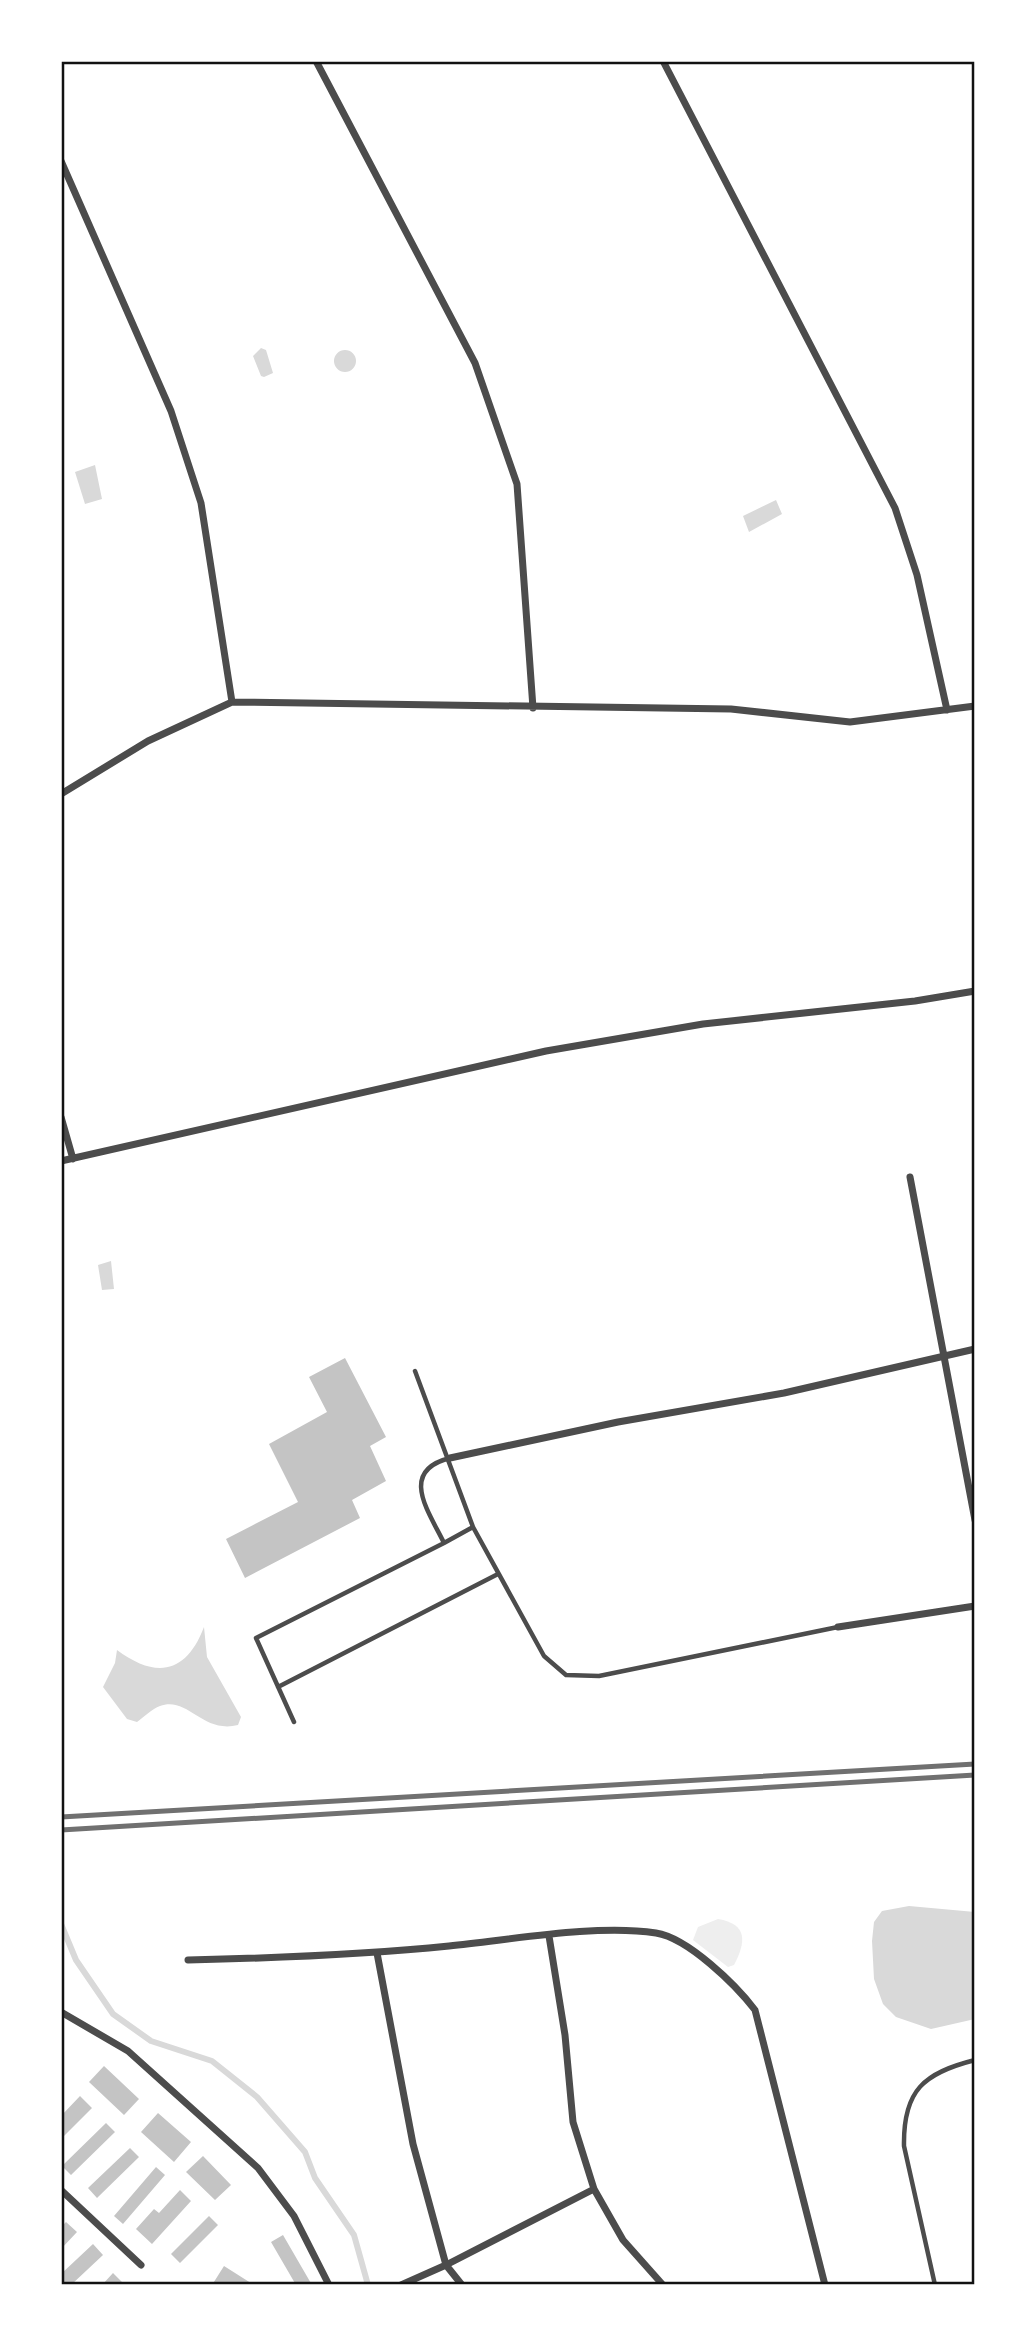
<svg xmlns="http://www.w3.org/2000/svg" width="1036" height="2346" viewBox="0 0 1036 2346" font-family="'Noto Sans',sans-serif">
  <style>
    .green { fill: #eee }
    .water { fill: #d9d9d9 }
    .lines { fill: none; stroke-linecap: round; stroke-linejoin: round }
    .stream { stroke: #d9d9d9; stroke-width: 6 }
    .building { fill: #c4c4c4 }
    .service { stroke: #4c4c4c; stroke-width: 4.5 }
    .minor { stroke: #4c4c4c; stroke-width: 7 }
    .rail { stroke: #707070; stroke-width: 5 }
    .neatline { fill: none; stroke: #111; stroke-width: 2.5 }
  </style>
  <rect width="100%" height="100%" fill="#fff"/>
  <!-- green -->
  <path class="green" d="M 718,1919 C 748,1924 746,1942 734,1965 L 728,1967 L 693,1940 L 698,1927 Z"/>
  <!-- water -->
  <path class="water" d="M 261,348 L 266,350 L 273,373 L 264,377 L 261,376 L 253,356 Z
    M334 361a11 11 0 1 1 22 0a11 11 0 1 1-22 0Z
    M 95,465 L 102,499 L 85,504 L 75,472 Z
    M 776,500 L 782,514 L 749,532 L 743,516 Z
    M 111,1261 L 114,1289 L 102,1290 L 98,1265 Z
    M 204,1627 L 207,1657 L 241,1717 L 238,1725 C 202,1734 188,1696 160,1706 C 152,1709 144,1717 137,1722 L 127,1719 L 103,1687 L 115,1663 L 117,1650 C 156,1679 186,1674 204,1627 Z
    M 909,1906 L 975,1912 L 975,2019 L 931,2029 L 896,2017 L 883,2004 L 874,1979 L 872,1941 L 874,1922 L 882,1911 Z"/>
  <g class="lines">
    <!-- stream -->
    <path class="stream" d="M 61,1924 L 76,1960 L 113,2014 L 151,2041 L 212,2061 L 257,2097 L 305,2152 L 315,2178 L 354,2235 L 368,2285"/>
  </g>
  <!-- building -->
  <path class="building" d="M 345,1358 L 386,1437 L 370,1446 L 386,1481 L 352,1500 L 360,1518 L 245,1578 L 226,1539 L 298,1502 L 269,1444 L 327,1412 L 309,1377 Z
    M 104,2066 L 139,2099 L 124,2115 L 89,2082 Z
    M 80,2096 L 92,2108 L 61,2139 L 61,2116 Z
    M 158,2113 L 191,2142 L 174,2162 L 141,2132 Z
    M 106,2123 L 115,2132 L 71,2175 L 62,2166 Z
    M 130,2148 L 139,2157 L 97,2198 L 88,2188 Z
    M 203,2156 L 231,2185 L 215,2200 L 186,2172 Z
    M 156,2167 L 165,2175 L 123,2224 L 114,2216 Z
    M 180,2190 L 191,2201 L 152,2244 L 136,2229 L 154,2209 L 159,2213 Z
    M 209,2216 L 218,2225 L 180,2263 L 171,2254 Z
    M 66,2222 L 77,2232 L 61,2249 L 61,2227 Z
    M 283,2235 L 312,2285 L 296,2285 L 271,2242 Z
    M 93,2244 L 103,2255 L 71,2285 L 61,2285 L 61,2274 Z
    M 224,2266 L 254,2285 L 212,2285 Z
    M 113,2273 L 122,2282 L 118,2285 L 102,2285 Z"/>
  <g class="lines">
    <!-- service -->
    <path class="service" d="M 415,1371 L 473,1527 L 544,1656 L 566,1675 L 599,1676 L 838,1627
      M 444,1543 L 473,1527
      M 278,1687 L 498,1574
      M 294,1722 L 256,1638 L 444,1543 C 429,1512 398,1471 450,1458
      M 935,2285 L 904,2146 C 903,2090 924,2073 975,2060"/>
    <!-- minor -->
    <path class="minor" d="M 316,61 L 475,363 L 517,484 L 533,708
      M 663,61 L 895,508 L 917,575 L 947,710
      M 61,161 L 171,411 L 201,503 L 232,702
      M 61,794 L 148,741 L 232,702 L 731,709 L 850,722 L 975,706
      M 61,1117 L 73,1159
      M 61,1161 L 546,1051 L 703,1024 L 915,1001 L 975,991
      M 910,1177 L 975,1520
      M 450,1458 L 618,1422 L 784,1393 L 975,1349
      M 838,1627 L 975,1606
      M 549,1936 L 565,2035 L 573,2122 L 594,2189 L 623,2240 L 663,2285
      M 377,1953 L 413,2144 L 446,2265 L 462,2285
      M 188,1960 C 276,1958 362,1955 449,1946 C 511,1940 595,1924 656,1933 C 688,1938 736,1985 755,2010 L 825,2285
      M 61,2012 L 128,2051 L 258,2168 L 294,2216 L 329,2285
      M 61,2190 L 141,2265
      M 401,2285 L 446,2265 L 594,2189"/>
    <!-- rail -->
    <path class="rail" d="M 61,1817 L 975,1764
      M 61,1830 L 975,1775"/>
  </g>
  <!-- border -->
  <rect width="1036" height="2346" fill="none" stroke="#ffffff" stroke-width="126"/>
  <rect x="63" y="63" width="910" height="2220" class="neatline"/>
</svg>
